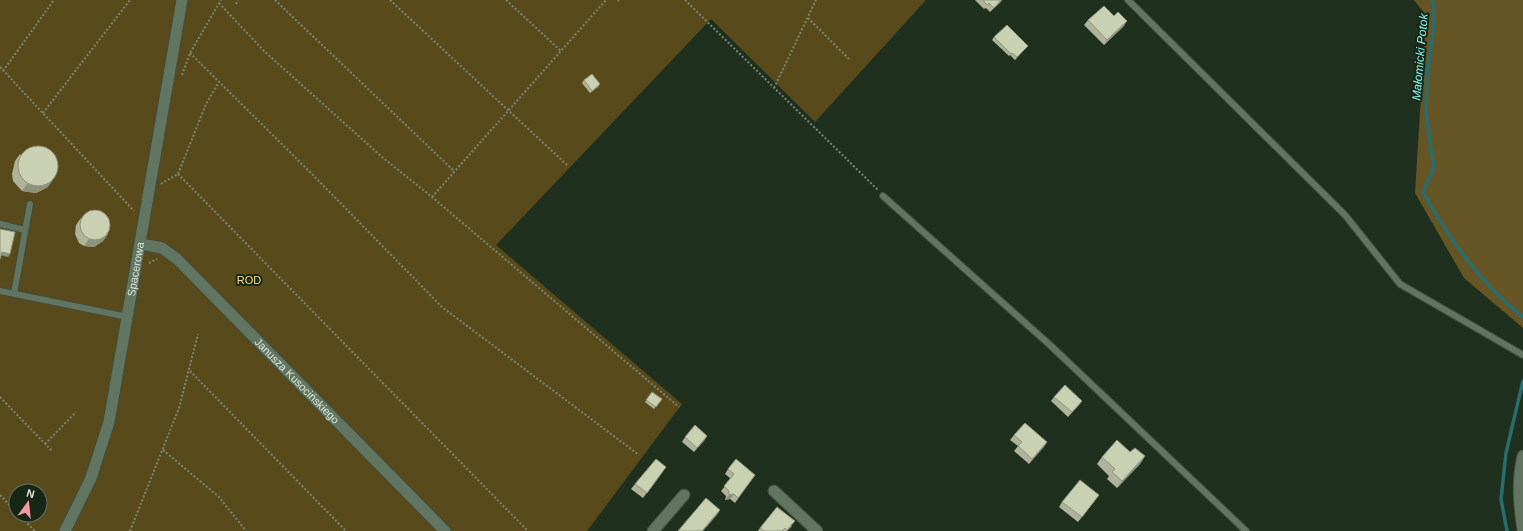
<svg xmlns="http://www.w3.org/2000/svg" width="1523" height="531" viewBox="0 0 1523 531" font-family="Helvetica,sans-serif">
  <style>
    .green { fill: #594a1c; fill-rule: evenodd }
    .forest { fill: #665626 }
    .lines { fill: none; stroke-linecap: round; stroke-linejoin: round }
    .stream { stroke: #286e6e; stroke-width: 3.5 }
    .service-casing { stroke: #3f4e3e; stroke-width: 8 }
    .minor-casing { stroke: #3f4e3e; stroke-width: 13 }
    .path { stroke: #788677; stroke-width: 2; stroke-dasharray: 2 2; stroke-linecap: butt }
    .service { stroke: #627560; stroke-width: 6 }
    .minor { stroke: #627560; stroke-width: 11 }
    .wall { fill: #aeb399 }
    .shaded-wall { fill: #8d927d }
    .building { fill: #cad0b2; stroke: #8d927d }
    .labels { text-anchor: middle; stroke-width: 4; stroke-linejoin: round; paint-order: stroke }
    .street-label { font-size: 11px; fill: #dbe6da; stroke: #162715 }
    .park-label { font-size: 11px; fill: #fadf93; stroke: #162715 }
    .water-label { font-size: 12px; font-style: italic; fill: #8cf6f5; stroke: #162715 }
  </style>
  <rect width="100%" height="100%" fill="#1f301e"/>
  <!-- green -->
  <path class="green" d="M 0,0 L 926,0 L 815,122 L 711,19 L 496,245 L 682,404 L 587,531 L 0,531 ZM 16,491 L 40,491 L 40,515 L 16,515 Z"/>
  <!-- forest -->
  <path class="forest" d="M 1414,0 L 1523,0 L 1523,328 L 1464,278 L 1415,193 L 1426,15 Z"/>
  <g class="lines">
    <!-- stream -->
    <path class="stream" d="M 1432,0 L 1434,5 L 1434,25 L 1427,74 L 1426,114 L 1434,168 L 1423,192 C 1450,240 1480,283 1523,317
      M 1507,531 L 1501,499 L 1506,453 L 1523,381"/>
    <defs>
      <path id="service" d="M 1128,0 L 1345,215 L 1400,284 L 1523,355
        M 883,196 L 1050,345 L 1246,531
        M 0,224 L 25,230
        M 0,291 L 128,317
        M 14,294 L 30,204"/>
      <g id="minor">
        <path id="s1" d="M 141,244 L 162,248 L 177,259 L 445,531"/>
        <path d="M 1523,456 C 1517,481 1519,505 1523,530"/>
        <path d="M 774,491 L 817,531"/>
        <path id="s2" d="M 65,531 L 91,478 L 109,422 L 182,0"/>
        <path d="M 653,531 L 684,495"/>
      </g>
    </defs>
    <!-- service casing -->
    <use href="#service" class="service-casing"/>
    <!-- minor casing -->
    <use href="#minor" class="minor-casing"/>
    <!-- path -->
    <path class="path" d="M 275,0 L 454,171
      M 390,0 L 567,165
      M 506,0 L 561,51
      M 618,0 L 619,1
      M 685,0 L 878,190
      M 219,3 L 264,51 L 382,157 L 432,197 L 679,407
      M 236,4 L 238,0
      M 808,18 L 849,59
      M 190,53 L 314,176 L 442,307 L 639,455
      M 0,67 L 134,211
      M 3,71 L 54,0
      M 182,75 L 190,53 L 221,0
      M 774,88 L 816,0
      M 43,113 L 130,0
      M 178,174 L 528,531
      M 161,184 L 178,174 L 206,104 L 219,82
      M 432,197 L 606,0
      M 149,263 L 157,259
      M 190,371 L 346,531
      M 0,397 L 52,451
      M 45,444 L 76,412
      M 163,450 L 219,497 L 246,531
      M 0,495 L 16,512
      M 19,515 L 35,531
      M 130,531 L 179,408 L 198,334"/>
    <!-- service -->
    <use href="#service" class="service"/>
    <!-- minor -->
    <use href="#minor" class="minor"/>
  </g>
  <!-- wall -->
  <path class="wall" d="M 975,0 L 1002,0 L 990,12 L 986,8 L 984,9 Z
    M 1088,20 L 1124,26 L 1104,45 L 1084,25 Z
    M 994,37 L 1028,46 L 1015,60 L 1010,55 L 1009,56 L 992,40 Z
    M 584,80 L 600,84 L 598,87 L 590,93 L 582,83 Z
    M 20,154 L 48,187 L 36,193 L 22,191 L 13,181 L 12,174 L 15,161 Z
    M 81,218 L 108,234 L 103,241 L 94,247 L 84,246 L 79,243 L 75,234 L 76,225 Z
    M 652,392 L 662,399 L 654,409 L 645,402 Z
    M 1054,397 L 1082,401 L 1079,405 L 1068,417 L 1051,401 Z
    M 1014,435 L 1047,442 L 1029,464 L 1014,451 L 1018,446 L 1010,440 Z
    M 707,436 L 694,452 L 682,442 L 685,437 Z
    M 1130,452 L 1145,456 L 1140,464 L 1117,488 L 1107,479 L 1109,476 L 1097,464 L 1102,457 Z
    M 666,467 L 643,498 L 631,489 L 635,484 Z
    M 728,469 L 755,475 L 735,503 L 730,499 L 725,500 L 726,496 L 721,491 L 731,479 L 725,474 Z
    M 1099,495 L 1078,522 L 1059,507 L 1062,502 Z
    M 792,526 L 787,531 L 758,531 L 760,528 Z"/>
  <!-- shaded-wall -->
  <path class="shaded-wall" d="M 1001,0 L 1002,0 L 1000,3 L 990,12 L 994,8 Z
    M 1127,21 L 1124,26 L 1104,45 L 1107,40 Z
    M 600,84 L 598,87 L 590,93 L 592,91 Z
    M 53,180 L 48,187 L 36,193 L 22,191 L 27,184 Z
    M 108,234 L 103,241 L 94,247 L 84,246 L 89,239 Z
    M 2,252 L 10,254 L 8,257 L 0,255 Z
    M 1082,401 L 1079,405 L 1068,417 L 1072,412 Z
    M 707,436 L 704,441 L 694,452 L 697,448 Z
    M 1047,442 L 1044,447 L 1029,464 L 1032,459 Z
    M 1145,456 L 1140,464 L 1117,488 L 1122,481 Z
    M 734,494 L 730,499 L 725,500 L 729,495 Z
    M 720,510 L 717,515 L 703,531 L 702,531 Z"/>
  <!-- building -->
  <path class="building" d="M 983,0 L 1001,0 L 994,8 L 989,3 L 987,5 Z
    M 1104,6 L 1114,16 L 1118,12 L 1127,21 L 1107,40 L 1088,20 Z
    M 1007,25 L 1028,46 L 1017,57 L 1012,53 L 1011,54 L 994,37 Z
    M 592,74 L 600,84 L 592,91 L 584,80 Z
    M18 166a20 20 0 1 1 40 0a20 20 0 1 1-40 0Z
    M80 225a15 15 0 1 1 30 0a15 15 0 1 1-30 0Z
    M 0,229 L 15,232 L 10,254 L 2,252 L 0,259 Z
    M 1065,385 L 1082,401 L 1072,412 L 1054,397 Z
    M 652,392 L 662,399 L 656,407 L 646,400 Z
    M 1025,423 L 1047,442 L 1032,459 L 1018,446 L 1022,442 L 1014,435 Z
    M 695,425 L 707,436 L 697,448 L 685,437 Z
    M 1117,440 L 1130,452 L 1135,448 L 1145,456 L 1122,481 L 1112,472 L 1115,469 L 1102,457 Z
    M 656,459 L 666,467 L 647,493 L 635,484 Z
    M 736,459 L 755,475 L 738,498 L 734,494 L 729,495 L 729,491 L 724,486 L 734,474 L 728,469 Z
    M 1080,480 L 1099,495 L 1082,517 L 1062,502 Z
    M 706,498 L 720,510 L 702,531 L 678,531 Z
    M 777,507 L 795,521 L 787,530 L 785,528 L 782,531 L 764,531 L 760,528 Z"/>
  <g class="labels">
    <!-- street labels -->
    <g class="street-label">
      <text dy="4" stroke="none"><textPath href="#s2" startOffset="273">Spacerowa</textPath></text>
      <text dy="4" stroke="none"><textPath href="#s1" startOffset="211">Janusza Kusocińskiego</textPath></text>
    </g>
    <!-- park labels -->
    <g class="park-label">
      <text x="249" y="284">ROD</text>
    </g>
    <!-- water labels -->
    <g class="water-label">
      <text transform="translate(1420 57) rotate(-85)" y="4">Małomicki Potok</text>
    </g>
  </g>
  <!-- north arrow -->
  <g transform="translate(28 503) rotate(15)"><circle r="19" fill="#162715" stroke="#657364"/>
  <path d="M0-3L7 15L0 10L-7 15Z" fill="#f49aa5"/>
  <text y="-6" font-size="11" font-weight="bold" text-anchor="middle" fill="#dbe6da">N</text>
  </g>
</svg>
